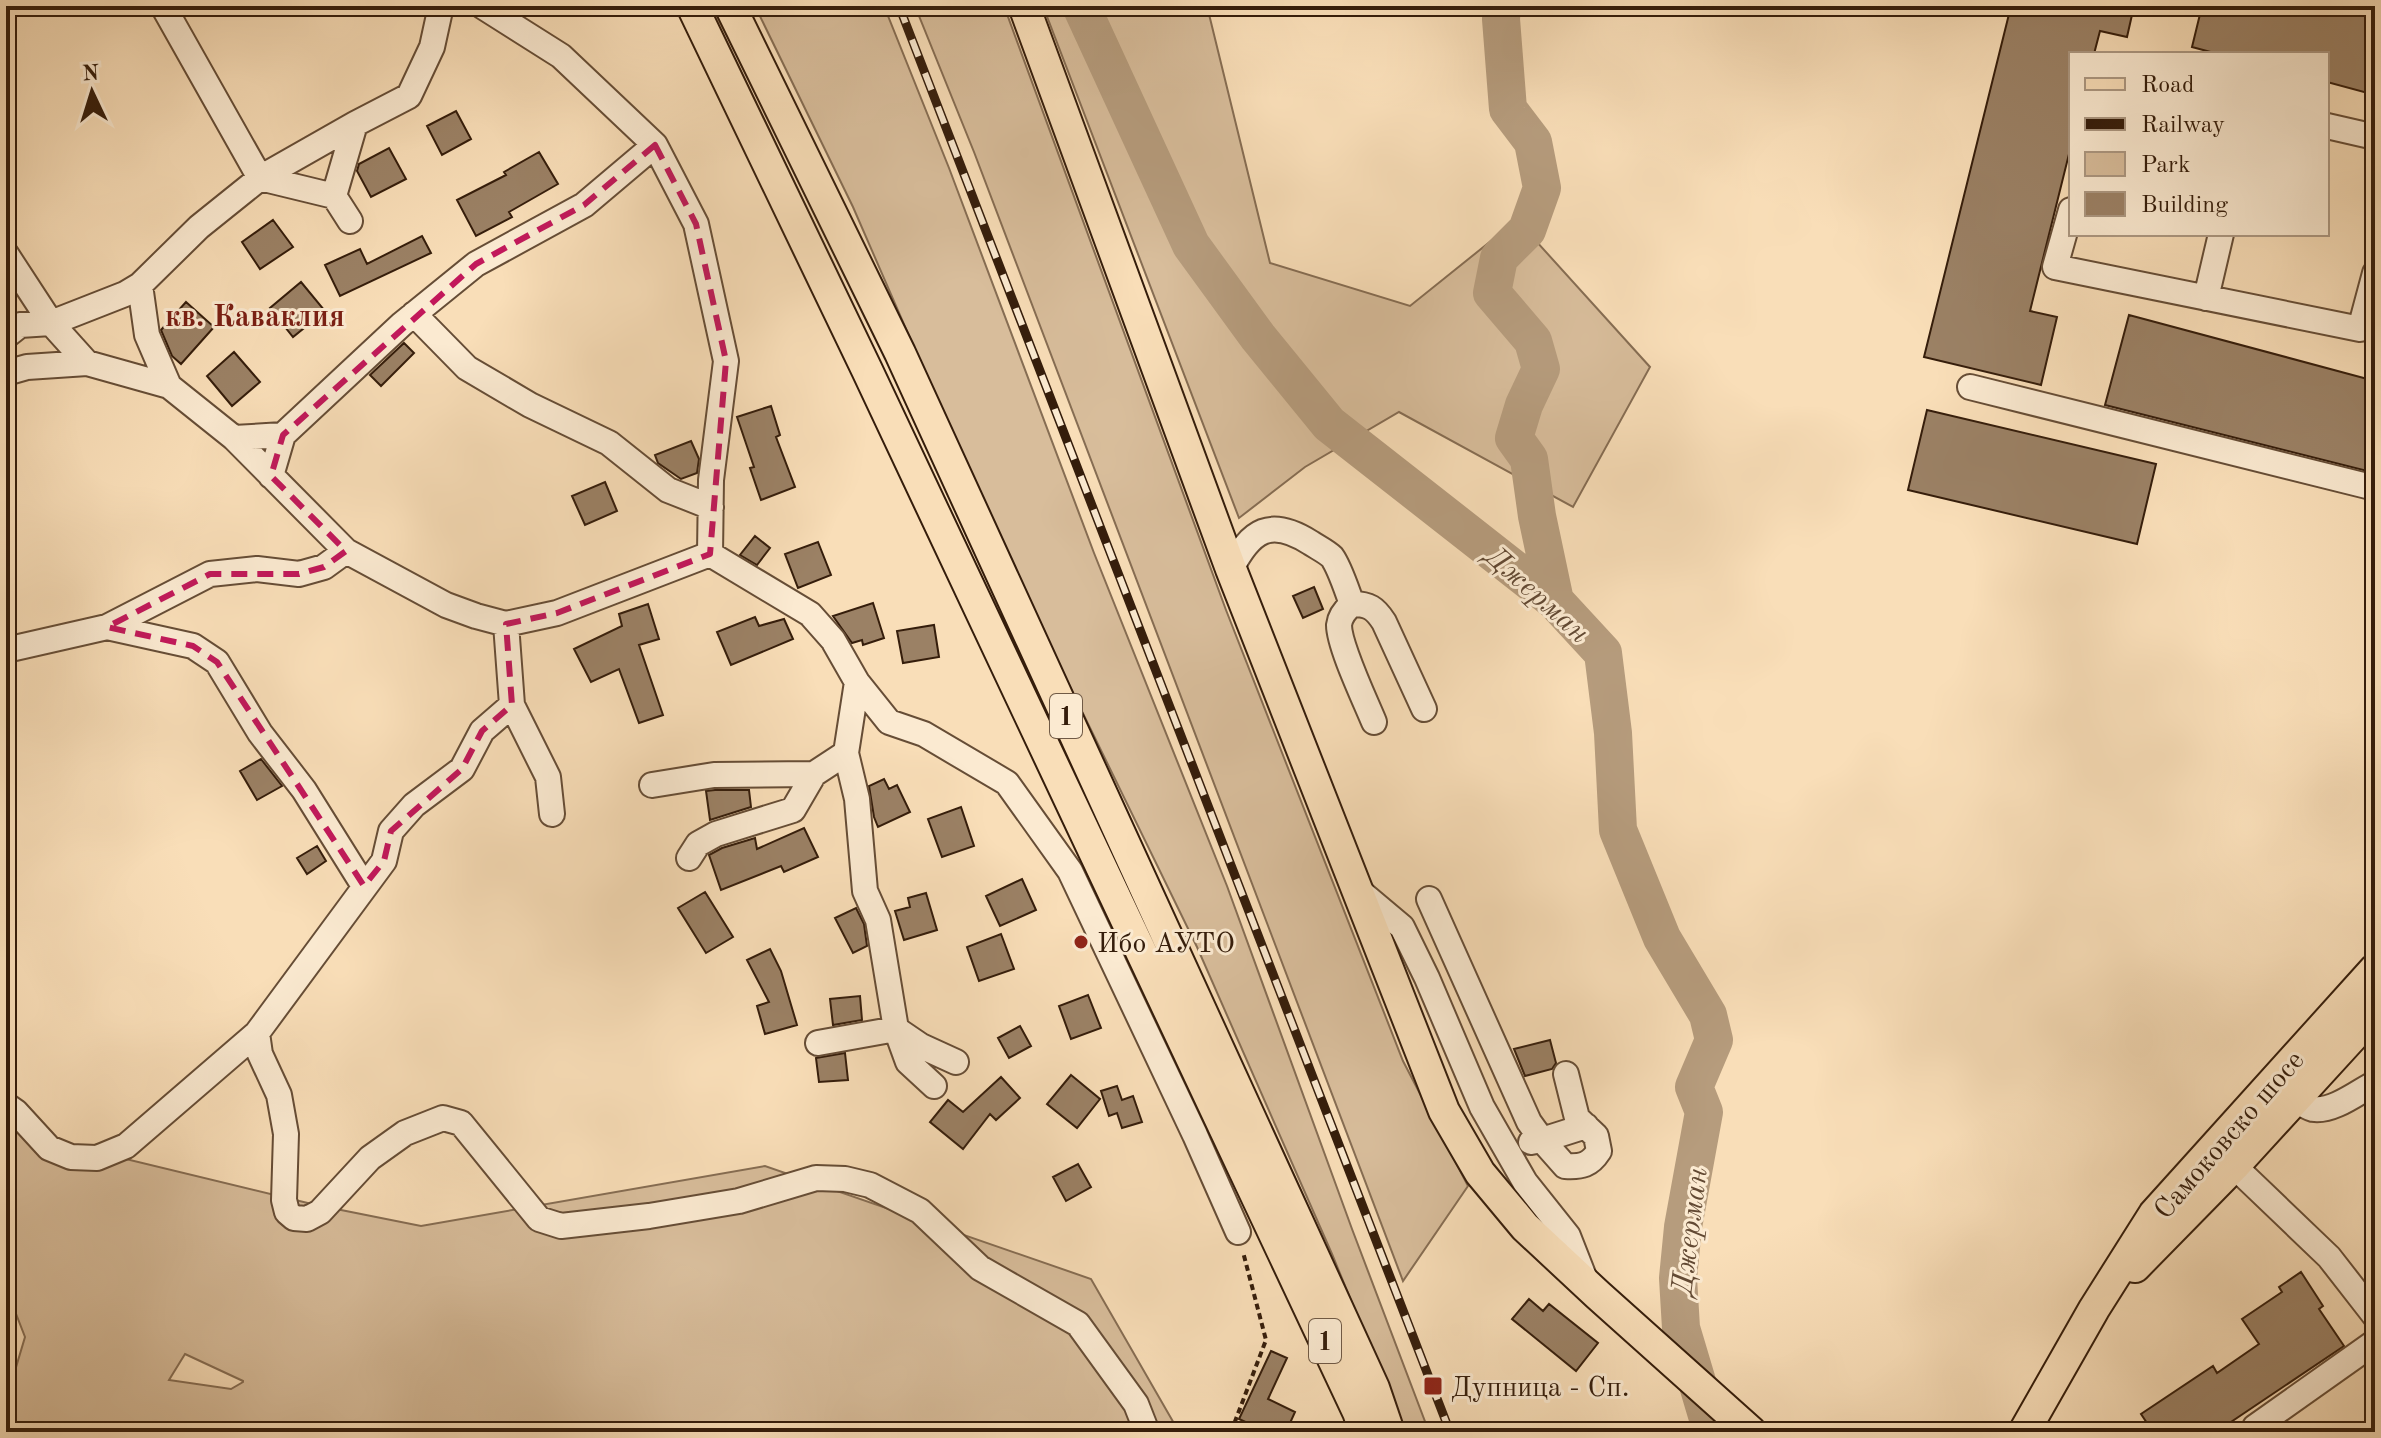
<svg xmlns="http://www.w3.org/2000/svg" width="2381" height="1438" viewBox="0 0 2381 1438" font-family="'Old Standard TT',serif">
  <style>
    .green { fill: #d8bd9b; stroke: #866d53; stroke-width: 2; fill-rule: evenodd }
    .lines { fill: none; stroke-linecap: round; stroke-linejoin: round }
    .river { stroke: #b69c7d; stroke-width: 38 }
    .building { fill: #9b8165; stroke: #351d0b; stroke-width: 2 }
    .minor-casing { stroke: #664d36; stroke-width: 28 }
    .major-casing { stroke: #351d0b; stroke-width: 34 }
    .path { stroke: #351d0b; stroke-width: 4; stroke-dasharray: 6 4; stroke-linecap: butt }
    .minor { stroke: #fbead1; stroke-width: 24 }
    .major { stroke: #f9deb8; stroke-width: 30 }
    .rail-casing { stroke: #351d0b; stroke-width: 9 }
    .rail { stroke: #fbead1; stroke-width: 6; stroke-dasharray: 18; stroke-linecap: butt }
    .marked { fill: none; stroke: #c2185b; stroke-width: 6; stroke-dasharray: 16 10; stroke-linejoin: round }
    .poi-dot { fill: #8f2418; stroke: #fbead1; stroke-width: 3 }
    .labels { text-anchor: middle; stroke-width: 6; stroke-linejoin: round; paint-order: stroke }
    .shield { fill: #fbead1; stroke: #705a46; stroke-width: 2 }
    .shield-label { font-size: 26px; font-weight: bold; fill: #351d0b }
    .poi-label { font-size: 28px; fill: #351d0b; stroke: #fbead1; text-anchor: start }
    .street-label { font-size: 28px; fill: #351d0b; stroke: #fbead1 }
    .neighbourhood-label { font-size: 30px; font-weight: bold; fill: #7a1f14; stroke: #fbead1 }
    .water-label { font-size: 30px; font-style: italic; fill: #624933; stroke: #fbead1 }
  </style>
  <rect width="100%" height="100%" fill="#f9deb8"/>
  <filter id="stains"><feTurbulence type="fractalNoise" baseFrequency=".0025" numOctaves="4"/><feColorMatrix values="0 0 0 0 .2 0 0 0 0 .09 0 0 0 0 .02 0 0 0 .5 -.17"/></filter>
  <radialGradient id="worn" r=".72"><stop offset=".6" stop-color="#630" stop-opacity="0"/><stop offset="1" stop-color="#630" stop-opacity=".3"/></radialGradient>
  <!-- green -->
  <path class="green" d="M 755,6 L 884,6 L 949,168 L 1094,553 L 1227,886 L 1352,1229 L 1429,1432 L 1405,1432 L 1332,1254 L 1197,947 L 993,529 L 853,207 Z
    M 915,6 L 1004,6 L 1226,610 L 1403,1061 L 1468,1186 L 1403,1281 L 974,152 Z
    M 1043,6 L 1207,6 L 1270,263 L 1410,306 L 1517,220 L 1650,367 L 1573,507 L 1399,412 L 1305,467 L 1239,518 Z
    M 6,1130 L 316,1205 L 421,1226 L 765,1166 L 1091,1279 L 1179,1432 L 6,1432 L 6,1387 L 11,1384 L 25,1337 L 6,1288 ZM 185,1354 L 243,1381 L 243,1382 L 231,1389 L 169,1380 Z"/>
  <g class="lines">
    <!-- river -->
    <path class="river" d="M 1081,6 L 1191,245 L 1258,337 L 1329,424 L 1555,601 L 1603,653 L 1613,733 L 1618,830 L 1662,938 L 1708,1015 L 1714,1040 L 1694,1087 L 1704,1112 L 1683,1227 L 1678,1278 L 1681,1328 L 1712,1432
      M 1502,6 L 1501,19 L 1508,109 L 1533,142 L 1542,188 L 1527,230 L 1499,258 L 1492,293 L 1533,341 L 1541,369 L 1524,405 L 1514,438 L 1529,459 L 1537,516 L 1555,601"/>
  </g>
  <!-- building -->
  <path class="building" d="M 2011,6 L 2134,6 L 2127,37 L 2100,31 L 2094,54 L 2071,54 L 2071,146 L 2030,311 L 2057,317 L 2041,385 L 1924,357 Z
    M 2202,6 L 2375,6 L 2375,95 L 2327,82 L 2327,54 L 2218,54 L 2192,47 Z
    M 456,111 L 471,139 L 442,155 L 427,126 Z
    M 389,148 L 406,179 L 371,197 L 357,171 L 359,164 Z
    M 539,152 L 558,184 L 509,212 L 512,217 L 476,236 L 457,200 L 506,175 L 504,172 Z
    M 273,220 L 293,247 L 260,269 L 242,242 Z
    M 422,236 L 431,253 L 340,296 L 325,265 L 360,249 L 367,264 Z
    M 301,282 L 325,311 L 293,337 L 270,308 Z
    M 186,302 L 214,327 L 181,364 L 172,356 L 161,330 Z
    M 2129,315 L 2375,381 L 2375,473 L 2105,405 Z
    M 404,343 L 414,353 L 381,386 L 370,375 Z
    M 234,352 L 260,382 L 232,406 L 207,376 Z
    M 771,406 L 780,435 L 776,437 L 795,487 L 761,500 L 750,468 L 754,467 L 737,417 Z
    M 1927,410 L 2156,464 L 2137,544 L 1908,490 Z
    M 691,441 L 699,459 L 697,473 L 681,479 L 658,463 L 655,455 Z
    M 605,482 L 617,511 L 585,525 L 572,496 Z
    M 755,536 L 770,548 L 757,565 L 740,555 Z
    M 818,542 L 831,575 L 798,588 L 785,554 Z
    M 1314,587 L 1323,609 L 1303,618 L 1293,596 Z
    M 873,603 L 884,638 L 863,645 L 862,640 L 852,643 L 833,616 Z
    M 648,604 L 659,639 L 639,645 L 663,715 L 639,723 L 619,669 L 591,682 L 574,649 L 622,626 L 619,614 Z
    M 755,617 L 759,626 L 784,619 L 793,639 L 731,665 L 717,632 Z
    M 934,625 L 939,657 L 903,663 L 897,631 Z
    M 261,759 L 282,786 L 257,800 L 240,771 Z
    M 884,779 L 889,789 L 897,785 L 910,812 L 878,827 L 874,817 L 869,786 Z
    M 715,790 L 749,790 L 751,807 L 710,820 L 706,791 Z
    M 961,807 L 974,846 L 942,857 L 928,819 Z
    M 804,828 L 818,857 L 784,872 L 781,866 L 721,890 L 709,855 L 722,848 L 755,838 L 757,849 Z
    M 317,846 L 326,861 L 307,874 L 297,858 Z
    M 1022,879 L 1036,910 L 1000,926 L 986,896 Z
    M 705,892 L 733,937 L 706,953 L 678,908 Z
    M 926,893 L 937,930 L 904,940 L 895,911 L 910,907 L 908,898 Z
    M 856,908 L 864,924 L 867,946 L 853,953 L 835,918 Z
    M 1001,934 L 1014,969 L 979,981 L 967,947 Z
    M 770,949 L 781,971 L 797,1025 L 765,1034 L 757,1006 L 769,1002 L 747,960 Z
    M 1088,995 L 1101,1028 L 1071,1039 L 1059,1006 Z
    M 860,996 L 862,1020 L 833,1025 L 830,999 Z
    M 1020,1026 L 1031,1046 L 1009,1058 L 998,1038 Z
    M 1550,1040 L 1556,1063 L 1552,1069 L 1525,1076 L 1514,1049 Z
    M 845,1053 L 848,1080 L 819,1082 L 816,1058 Z
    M 1071,1075 L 1100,1099 L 1077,1128 L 1047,1104 Z
    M 1001,1077 L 1020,1098 L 996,1120 L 990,1114 L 963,1149 L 930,1122 L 948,1100 L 963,1112 Z
    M 1117,1086 L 1122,1100 L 1133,1096 L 1142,1122 L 1122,1128 L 1117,1113 L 1109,1116 L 1101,1091 Z
    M 1078,1164 L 1091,1187 L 1066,1201 L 1053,1177 Z
    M 2301,1272 L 2323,1306 L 2319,1309 L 2344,1346 L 2216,1432 L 2153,1432 L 2141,1414 L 2213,1366 L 2217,1373 L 2259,1344 L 2242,1319 L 2282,1292 L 2279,1287 Z
    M 1529,1299 L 1543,1311 L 1549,1304 L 1598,1343 L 1576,1371 L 1512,1319 Z
    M 1271,1351 L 1287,1358 L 1268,1399 L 1295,1412 L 1286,1432 L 1267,1432 L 1239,1419 Z"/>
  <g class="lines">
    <defs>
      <path id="minor" d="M 163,6 L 260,178 L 334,196 L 355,124
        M 482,6 L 561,56 L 655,145 L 696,224 L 726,361 L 711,480 L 710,554 L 810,614 L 833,640 L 857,682 L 889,722 L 924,734 L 1007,783 L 1070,871 L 1195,1135 L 1238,1232
        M 2327,126 L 2375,137
        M 334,196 L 350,221
        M 2071,210 L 2055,267 L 2360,329 L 2375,273
        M 6,254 L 51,323 L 87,363 L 169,386 L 234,438 L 346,551 L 446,605 L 476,616 L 506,624 L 557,613 L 710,554
        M 140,285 L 147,335 L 169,386
        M 2206,298 L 2221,234
        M 414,314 L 467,368 L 530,405 L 609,443 L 668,490 L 711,507
        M 6,336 L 20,325 L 51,323 L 125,294 L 140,285 L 199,227 L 260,178 L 355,124 L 409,96 L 432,47 L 441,6
        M 6,373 L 27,367 L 87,363
        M 1970,387 L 2375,488
        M 283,435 L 402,324 L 476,264 L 584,205 L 655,145
        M 234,438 L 283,435 L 271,476
        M 1231,569 C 1251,530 1270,517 1311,543 C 1317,547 1327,552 1332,557 C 1340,568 1347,591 1352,604 C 1369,604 1375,608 1384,622 L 1424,709
        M 1352,604 C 1345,610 1340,616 1339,625 C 1339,646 1365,700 1374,722
        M 107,627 L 210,574 L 257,569 L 299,574 L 324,567 L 346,551
        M 6,650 L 107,627 L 193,646 L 217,662 L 260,733 L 304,790 L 364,886
        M 857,682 L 846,753 L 857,799 L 865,891 L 878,920 L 896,1029 L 908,1062 L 934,1086
        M 512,705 L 548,777 L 552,814
        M 652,785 L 714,775 L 814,774 L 846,753
        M 689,858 L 698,844 L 716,834 L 793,810 L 814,774
        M 1358,890 L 1402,927 L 1427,978 L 1482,1107 L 1525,1182 L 1568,1236 L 1586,1282
        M 1429,899 L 1529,1122 L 1542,1140 L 1586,1126
        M 257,1033 L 260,1054 L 279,1095 L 286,1134 L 284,1200 L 287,1212 L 294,1218 L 307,1219 L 320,1212 L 370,1158 L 405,1133 L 443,1118 L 461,1123 L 539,1219 L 561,1226 L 649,1216 L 739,1201 L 816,1178 L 845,1179 L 870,1185 L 920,1211 L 980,1268 L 1078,1324 L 1136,1404 L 1147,1432
        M 818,1043 L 896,1029 L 921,1046 L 956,1062
        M 2295,1099 C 2301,1103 2306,1107 2313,1109 C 2333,1112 2358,1092 2375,1083
        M 6,1105 L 16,1112 L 49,1148 L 71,1157 L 97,1158 L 126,1146 L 257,1033 L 384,861 L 391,831 L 414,805 L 462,769 L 482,731 L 512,705 L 506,624
        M 1531,1142 L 1542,1140 L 1565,1166 C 1582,1167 1590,1165 1599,1151 L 1596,1136 L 1577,1118 L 1566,1074
        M 2234,1166 L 2329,1257 L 2375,1316
        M 2255,1427 L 2375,1342"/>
      <path id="major" d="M 692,6 L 867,370 L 1358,1412 L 1365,1432
        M 730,6 L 900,353 L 1374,1388 L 1389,1432
        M 1024,6 L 1231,569 L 1444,1111 L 1480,1173 L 1525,1227 L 1598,1295 L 1751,1432
        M 2135,1267 L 2234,1166 L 2375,1012
        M 2024,1432 L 2094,1309 L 2154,1214 L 2375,969"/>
    </defs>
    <!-- minor casing -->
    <use href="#minor" class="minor-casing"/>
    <!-- major casing -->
    <use href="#major" class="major-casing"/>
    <!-- path -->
    <path class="path" d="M 1231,1432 L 1266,1340 L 1243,1252"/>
    <!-- minor -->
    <use href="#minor" class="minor"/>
    <!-- major -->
    <use href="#major" class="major"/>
    <defs>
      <path id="rail" d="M 899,6 L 1450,1432"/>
    </defs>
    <!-- rail casing -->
    <use href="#rail" class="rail-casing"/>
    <!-- rail -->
    <use href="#rail" class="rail"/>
  </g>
  <!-- marked area -->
  <path class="marked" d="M 655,145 L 696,224 L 726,361 L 710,554 L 557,613 L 506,624 L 512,705 L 482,731 L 462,769 L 391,831 L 384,861 L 364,886 L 217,662 L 193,646 L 107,627 L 210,574 L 299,574 L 324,567 L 346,551 L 271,476 L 283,435 L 476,264 L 584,205 Z"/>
  <!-- markers -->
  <g class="poi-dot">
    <circle cx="1081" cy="942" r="8"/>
    <rect x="1423" y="1376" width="20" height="20" rx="4"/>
  </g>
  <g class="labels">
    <!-- shield labels -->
    <g class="shield">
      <rect x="1050" y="694" width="32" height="44" rx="6"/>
      <rect x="1309" y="1319" width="32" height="44" rx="6"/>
    </g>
    <g class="shield-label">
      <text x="1066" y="725">1</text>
      <text x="1325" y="1350">1</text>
    </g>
    <!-- poi labels -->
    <g class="poi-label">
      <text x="1097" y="952">Ибо АУТО</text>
      <text x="1451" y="1396">Дупница - Сп.</text>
    </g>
    <!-- street labels -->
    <g class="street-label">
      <text transform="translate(2228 1134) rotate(-49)" y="10">Самоковско шосе</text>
    </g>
    <!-- neighbourhood labels -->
    <g class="neighbourhood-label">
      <text x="255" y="326">кв. Каваклия</text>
    </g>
    <!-- water labels -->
    <g class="water-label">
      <text transform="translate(1538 594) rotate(42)" y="10">Джерман</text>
      <text transform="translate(1689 1231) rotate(-83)" y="10">Джерман</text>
    </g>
  </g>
  <!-- margin -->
  <rect width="2381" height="1438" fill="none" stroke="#f9deb8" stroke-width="32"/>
  <rect x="8" y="8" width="2365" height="1422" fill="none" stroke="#351d0b" stroke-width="4"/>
  <rect x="16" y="16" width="2349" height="1406" fill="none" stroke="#351d0b" stroke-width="2"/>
  <!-- legend -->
  <rect x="2069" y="52" width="260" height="184" fill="#fbead1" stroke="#ac9882" stroke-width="2"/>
  <rect x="2085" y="78" width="40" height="12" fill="#f9deb8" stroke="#ac9882" stroke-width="2"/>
  <text x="2141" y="92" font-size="24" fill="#351d0b">Road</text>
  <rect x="2085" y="118" width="40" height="12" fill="#351d0b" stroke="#ac9882" stroke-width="2"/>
  <text x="2141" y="132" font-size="24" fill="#351d0b">Railway</text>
  <rect x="2085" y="152" width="40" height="24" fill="#d8bd9b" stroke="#ac9882" stroke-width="2"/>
  <text x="2141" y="172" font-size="24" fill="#351d0b">Park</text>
  <rect x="2085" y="192" width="40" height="24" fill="#9b8165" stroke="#ac9882" stroke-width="2"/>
  <text x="2141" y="212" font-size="24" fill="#351d0b">Building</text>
  <!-- north arrow -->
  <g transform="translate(92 92) rotate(356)" stroke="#fbead1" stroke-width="6" paint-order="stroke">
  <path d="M0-6L14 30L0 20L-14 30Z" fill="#351d0b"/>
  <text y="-12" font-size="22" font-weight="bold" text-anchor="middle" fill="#351d0b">N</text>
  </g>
  <rect width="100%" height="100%" filter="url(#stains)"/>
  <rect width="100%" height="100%" fill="url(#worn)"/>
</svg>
